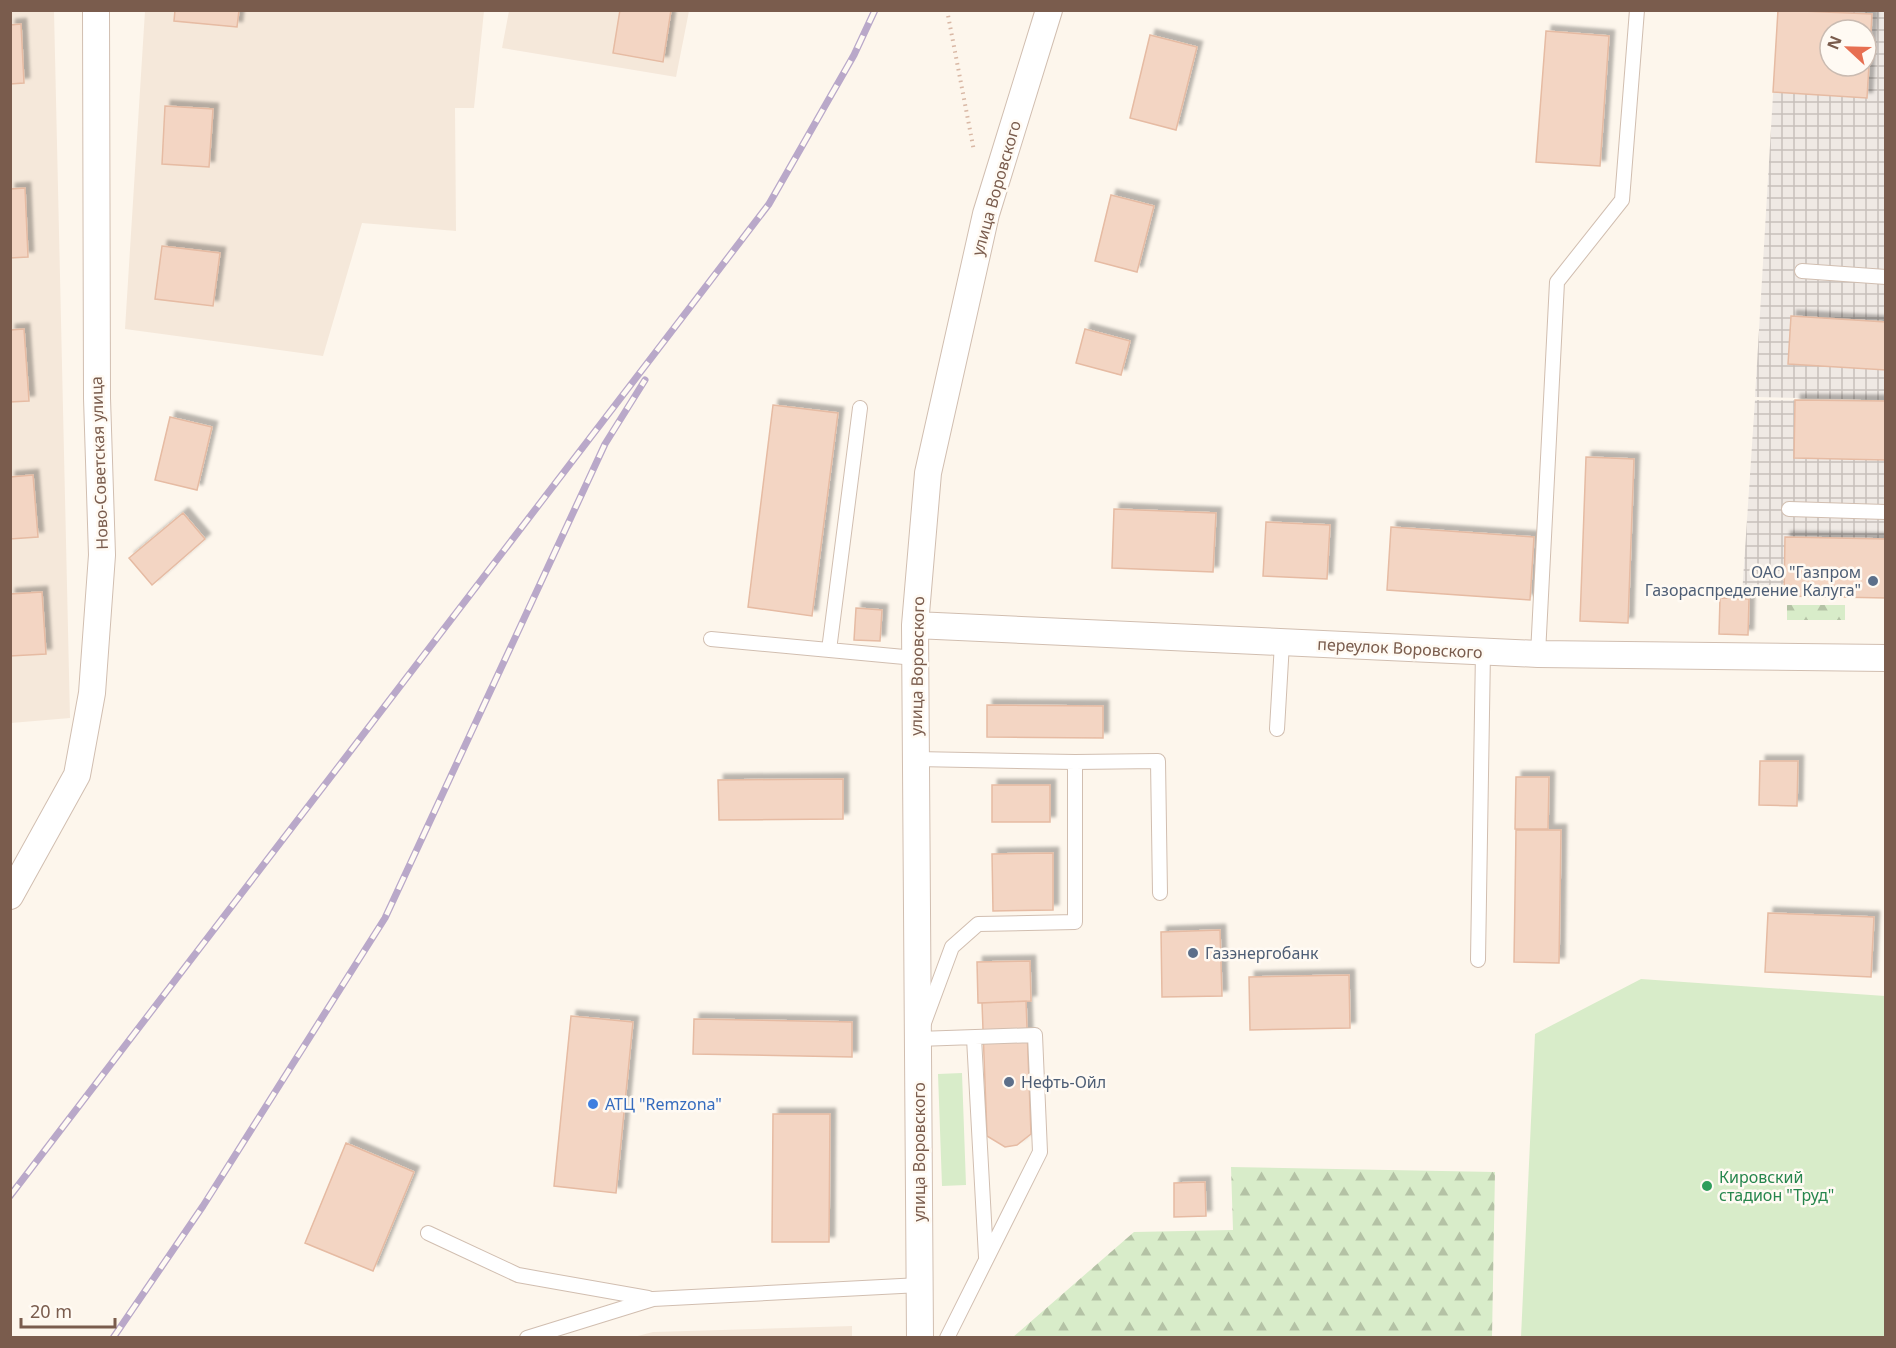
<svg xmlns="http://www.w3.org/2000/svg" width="1896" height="1348" viewBox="0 0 1896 1348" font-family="'Noto Sans',sans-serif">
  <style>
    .residential { fill: #f5e8da }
    .industrial { fill: url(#industrial-grid); fill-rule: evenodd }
    .grass { fill: #d8ecc9 }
    .forest { fill: url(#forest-firs) }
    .building { fill: #f3d5c3; stroke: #e6bba3; stroke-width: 1.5; fill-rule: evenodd; filter: url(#shadow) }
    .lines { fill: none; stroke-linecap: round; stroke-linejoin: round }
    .service-casing { stroke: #d1beb0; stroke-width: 16 }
    .minor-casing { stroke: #d1beb0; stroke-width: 28 }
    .path { stroke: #d9b8a5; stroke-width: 4; stroke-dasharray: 1.5 4.5; stroke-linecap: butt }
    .service { stroke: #fff; stroke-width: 14 }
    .minor { stroke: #fff; stroke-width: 26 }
    .rail-casing { stroke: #b9a8c9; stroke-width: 7 }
    .rail { stroke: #fffaf3; stroke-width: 4.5; stroke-dasharray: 14; stroke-linecap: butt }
    .service-dot { fill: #5c6f8a; stroke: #fffaf3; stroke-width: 2 }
    .shop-dot { fill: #3f7fe0; stroke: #fffaf3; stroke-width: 2 }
    .leisure-dot { fill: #2e9e5b; stroke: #fffaf3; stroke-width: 2 }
    .labels { text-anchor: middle; stroke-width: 5; stroke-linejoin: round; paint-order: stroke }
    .street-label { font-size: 16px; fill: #7a5c4d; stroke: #fffaf3 }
    .service-label { font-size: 16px; fill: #4e5e75; stroke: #fffaf3; text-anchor: start }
    .shop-label { font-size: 16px; fill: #366cbe; stroke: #fffaf3; text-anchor: start }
    .leisure-label { font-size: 16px; fill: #27864d; stroke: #fffaf3; text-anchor: start }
  </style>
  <defs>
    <pattern id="industrial-grid" width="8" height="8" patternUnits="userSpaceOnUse" patternTransform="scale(1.5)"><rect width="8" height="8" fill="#efe9e4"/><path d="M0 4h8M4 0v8" fill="none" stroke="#c7c0bb"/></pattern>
    <pattern id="forest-firs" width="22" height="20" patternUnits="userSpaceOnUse" patternTransform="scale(1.5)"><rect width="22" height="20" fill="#d8ecc9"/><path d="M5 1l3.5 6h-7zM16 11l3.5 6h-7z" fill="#b4c2a5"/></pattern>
    <filter id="shadow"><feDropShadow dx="5.5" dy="-5.5" stdDeviation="1.5" flood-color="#0004"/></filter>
  </defs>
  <rect width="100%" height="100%" fill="#fdf6ec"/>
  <!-- residential -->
  <path class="residential" d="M 11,11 L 54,11 L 70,718 L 11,723 Z
    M 145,11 L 484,11 L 474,108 L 455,108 L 456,231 L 362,223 L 323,356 L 125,329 Z
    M 509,11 L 689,11 L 676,77 L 502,48 Z
    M 852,1326 L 852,1337 L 634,1337 L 653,1332 Z"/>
  <!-- industrial -->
  <path class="industrial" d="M 1778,11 L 1885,11 L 1885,400 L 1755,397 ZM 1830,30 L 1866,30 L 1866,66 L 1830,66 Z
    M 1755,400 L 1885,401 L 1885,598 L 1742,595 Z"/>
  <!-- grass -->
  <path class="grass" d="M 1641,979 L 1885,996 L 1885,1337 L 1521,1337 L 1535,1034 Z
    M 962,1073 L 966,1185 L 942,1186 L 938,1074 Z"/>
  <!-- forest -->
  <path class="forest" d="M 1787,605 L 1845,605 L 1845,620 L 1787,620 Z
    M 1231,1167 L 1495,1172 L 1492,1337 L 1013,1337 L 1134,1232 L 1233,1230 Z"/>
  <!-- building -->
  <path class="building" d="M 175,10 L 239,10 L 237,27 L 174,21 Z
    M 620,10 L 671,10 L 663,62 L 613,53 Z
    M 1778,10 L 1872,14 L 1867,98 L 1773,92 ZM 1830,30 L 1866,30 L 1866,66 L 1830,66 Z
    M 21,24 L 24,83 L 10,84 L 10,25 Z
    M 1546,31 L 1609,36 L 1600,166 L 1536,162 Z
    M 1150,35 L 1197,47 L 1176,130 L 1130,118 Z
    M 165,106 L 213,109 L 209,167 L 162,164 Z
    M 25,188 L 28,257 L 10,258 L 10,189 Z
    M 1111,195 L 1154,206 L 1137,272 L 1095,261 Z
    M 162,246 L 220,253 L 213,306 L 155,299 Z
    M 1791,316 L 1886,322 L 1886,370 L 1788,364 Z
    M 24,329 L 29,401 L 10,402 L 10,330 Z
    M 1085,329 L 1130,341 L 1121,375 L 1076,363 Z
    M 1795,400 L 1886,401 L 1886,460 L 1794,458 Z
    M 773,405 L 838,413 L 812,616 L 748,607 Z
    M 170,417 L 212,427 L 197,490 L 155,480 Z
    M 1586,457 L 1634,459 L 1628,623 L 1580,621 Z
    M 33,475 L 38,537 L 10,539 L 10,477 Z
    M 1114,509 L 1216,513 L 1213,572 L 1112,568 Z
    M 183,513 L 205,539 L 152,585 L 129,558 Z
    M 1266,522 L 1330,525 L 1327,579 L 1263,576 Z
    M 1391,527 L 1534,537 L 1530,600 L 1387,590 Z
    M 1785,537 L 1886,539 L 1886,598 L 1784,596 Z
    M 42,592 L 46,654 L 10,656 L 10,594 Z
    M 1720,598 L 1749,599 L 1748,635 L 1719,634 Z
    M 856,608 L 882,610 L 880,641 L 854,640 Z
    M 987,705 L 1103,706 L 1103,738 L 987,737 Z
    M 1760,761 L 1798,761 L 1797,806 L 1759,805 Z
    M 1516,777 L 1549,777 L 1548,829 L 1515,829 Z
    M 843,779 L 843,819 L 719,820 L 718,780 Z
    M 992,785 L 1050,785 L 1050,822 L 992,822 Z
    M 1516,830 L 1561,830 L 1559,963 L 1514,962 Z
    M 1053,853 L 1053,910 L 993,911 L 992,854 Z
    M 1768,913 L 1874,917 L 1871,977 L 1765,972 Z
    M 1220,930 L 1222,996 L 1162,997 L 1161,932 Z
    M 1030,961 L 1031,1001 L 978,1003 L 977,962 Z
    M 1349,975 L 1350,1028 L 1250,1030 L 1249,977 Z
    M 1026,1001 L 1031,1134 L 1017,1145 L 1005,1147 L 987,1136 L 982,1003 Z
    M 571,1016 L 633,1022 L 616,1193 L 554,1186 Z
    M 694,1019 L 852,1022 L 852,1057 L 693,1054 Z
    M 773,1114 L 830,1114 L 829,1242 L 772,1242 Z
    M 346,1143 L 414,1172 L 373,1271 L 305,1243 Z
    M 1205,1182 L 1206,1216 L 1174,1217 L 1174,1183 Z"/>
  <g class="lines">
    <defs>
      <path id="service" d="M 1802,271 L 1886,277
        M 1789,509 L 1886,512
        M 711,639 L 915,658
        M 829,650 L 860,408
        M 1538,654 L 1557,282 L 1622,200 L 1637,10
        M 1277,729 L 1282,643
        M 916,759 L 1075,762 L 1075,922 L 978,924 L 952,947 L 918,1039 L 1035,1035 L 1040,1152 L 947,1338
        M 1075,762 L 1158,761 L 1160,893
        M 1478,960 L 1483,651
        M 974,1038 L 986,1257
        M 428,1233 L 518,1275 L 648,1298
        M 527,1338 L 653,1299 L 920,1285"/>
      <path id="minor" d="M 915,625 L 1538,654 L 1886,658
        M 10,896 L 77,775 L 92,693 L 102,555 L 97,398 L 96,10
        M 920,1338 L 915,625 L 928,473 L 986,214 L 1049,10"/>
    </defs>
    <!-- service casing -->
    <use href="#service" class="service-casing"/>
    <!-- minor casing -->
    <use href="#minor" class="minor-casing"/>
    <!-- path -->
    <path class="path" d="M 947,10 L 974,151"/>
    <!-- service -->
    <use href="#service" class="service"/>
    <!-- minor -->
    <use href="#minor" class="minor"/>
    <defs>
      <path id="rail" d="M 10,1196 L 769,204 L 854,55 L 875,10
        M 113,1338 L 203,1206 L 385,918 L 605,444 L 645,380"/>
    </defs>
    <!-- rail casing -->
    <use href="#rail" class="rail-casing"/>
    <!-- rail -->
    <use href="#rail" class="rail"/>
  </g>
  <!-- markers -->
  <g class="service-dot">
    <circle cx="1873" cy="581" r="6"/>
    <circle cx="1193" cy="953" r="6"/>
    <circle cx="1009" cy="1082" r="6"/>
  </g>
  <circle class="shop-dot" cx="593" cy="1104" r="6"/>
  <circle class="leisure-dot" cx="1707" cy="1186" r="6"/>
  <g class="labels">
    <!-- street labels -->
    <g class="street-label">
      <text transform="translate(996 188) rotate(-74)" y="6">улица Воровского</text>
      <text transform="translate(99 463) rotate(-92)" y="6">Ново-Советская улица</text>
      <text transform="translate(1400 648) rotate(3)" y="6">переулок Воровского</text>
      <text transform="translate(917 666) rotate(-89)" y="6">улица Воровского</text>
      <text transform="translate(919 1152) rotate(-90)" y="6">улица Воровского</text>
    </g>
    <!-- service labels -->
    <g class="service-label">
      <text x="1861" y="578" text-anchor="end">ОАО "Газпром<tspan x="1861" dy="18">Газораспределение Калуга"</tspan></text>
      <text x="1205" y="959">Газэнергобанк</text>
      <text x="1021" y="1088">Нефть-Ойл</text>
    </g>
    <!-- shop labels -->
    <g class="shop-label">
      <text x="605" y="1110">АТЦ "Remzona"</text>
    </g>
    <!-- leisure labels -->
    <g class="leisure-label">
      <text x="1719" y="1183">Кировский<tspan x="1719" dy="18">стадион "Труд"</tspan></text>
    </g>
  </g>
  <!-- border -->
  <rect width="1896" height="1348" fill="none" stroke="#7a5c4d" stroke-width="24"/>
  <!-- north arrow -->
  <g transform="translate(1848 48) rotate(292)"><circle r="28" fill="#fffaf3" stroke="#cabbb1" stroke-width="1.5"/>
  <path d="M0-4.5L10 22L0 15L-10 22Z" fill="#e76f51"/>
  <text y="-9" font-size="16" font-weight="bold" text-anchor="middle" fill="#7a5c4d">N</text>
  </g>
  <!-- scale -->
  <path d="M21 1318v9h94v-9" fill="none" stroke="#7a5c4d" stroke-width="3"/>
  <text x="30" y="1318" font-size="18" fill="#7a5c4d" stroke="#fffaf3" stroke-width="4.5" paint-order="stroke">20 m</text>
</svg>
